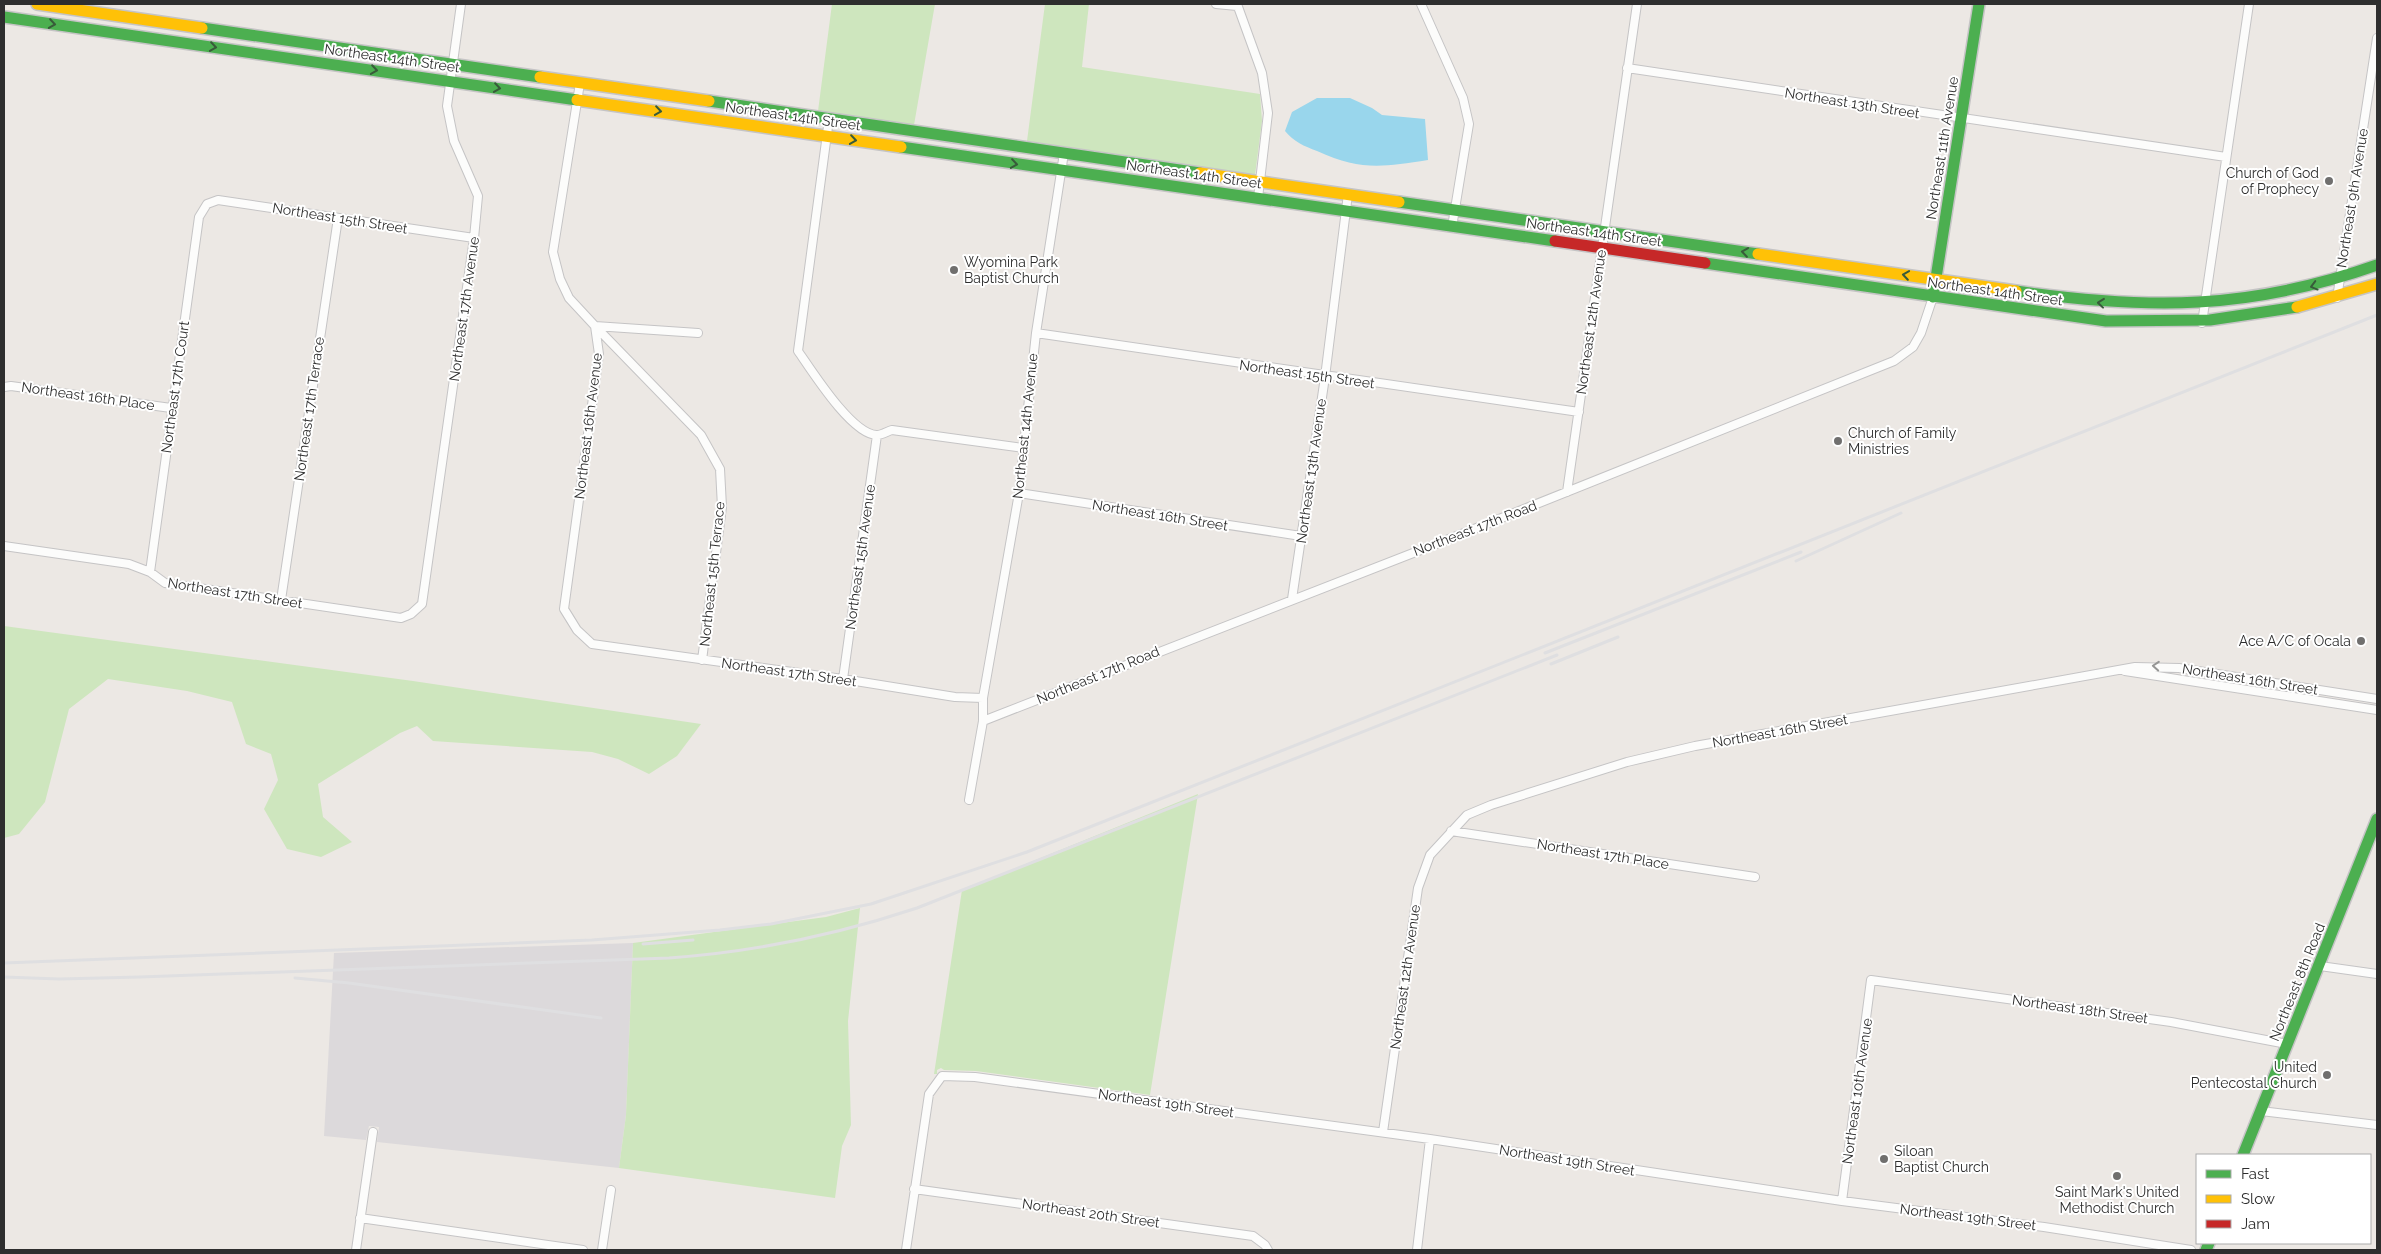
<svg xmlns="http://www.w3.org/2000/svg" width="2381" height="1254" viewBox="0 0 2381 1254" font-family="Raleway,sans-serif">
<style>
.industrial{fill:#dcd9db}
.green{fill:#cee6be}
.water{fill:#99d6ec}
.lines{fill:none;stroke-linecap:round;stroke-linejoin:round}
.street-casing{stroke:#c5c4c5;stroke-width:10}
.fast-casing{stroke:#c5c4c5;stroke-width:14}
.slow-casing{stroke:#c5c4c5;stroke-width:14}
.jam-casing{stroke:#c5c4c5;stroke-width:14}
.street{stroke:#fcfcfb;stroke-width:8}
.fast{stroke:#4caf50;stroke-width:11}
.slow{stroke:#ffc107;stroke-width:11}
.jam{stroke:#c62828;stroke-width:11}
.rail{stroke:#dfdfe1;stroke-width:3}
.oneway{stroke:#385b3a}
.oneway2{stroke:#959594}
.poi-dot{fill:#706f6e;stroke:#fff;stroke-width:2}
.labels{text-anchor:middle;stroke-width:4;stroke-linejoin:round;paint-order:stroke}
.street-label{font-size:14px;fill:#2e2e2e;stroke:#fff}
.poi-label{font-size:14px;fill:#2e2e2e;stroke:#fff;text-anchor:end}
</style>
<rect width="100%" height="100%" fill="#ece8e4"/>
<path class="industrial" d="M633,943L626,1115L619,1168L377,1142L379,1127L369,1126L366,1140L324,1136L334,953Z"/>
<path class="green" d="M832,4H935L914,125L818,111Z
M1045,4H1089L1082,67L1260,94L1262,121L1255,175L1027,141Z
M4,626L413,681L701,724L677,756L649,774L618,759L592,752L433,741L417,726L400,733L318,784L323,817L352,842L321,857L287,849L264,809L278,780L271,754L246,744L232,702L187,691L108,679L69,709L45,802L19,834L4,838Z
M1198,794L1150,1095L976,1071L944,1070L941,1068L937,1070V1074H934L962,890Z
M860,908L848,1021L851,1125L842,1146L835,1198L619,1168L626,1115L633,943L826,917Z"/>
<path class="water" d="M1317,98H1350L1372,108L1382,115L1425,119L1428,160C1382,167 1361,171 1317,151C1304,146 1294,142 1285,131L1292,112Z"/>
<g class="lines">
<defs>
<path id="street" d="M1216,4L1237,6
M1237,4L1262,73L1268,113L1258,198
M1421,4L1463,98L1469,124L1452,227
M1627,68L2226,157
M580,83L553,252L560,279L569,298L595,326L599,354L564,609L577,630L592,644L843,679L955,697L983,698V721L969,800
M829,119L798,351C812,371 852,435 877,435C882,435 888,431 892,430L1023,448
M2337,298L2377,38
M2202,323L2249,4
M595,326L701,435L720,469L722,507L702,660
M595,326L698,333
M1036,333L1579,412
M4,387L11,386L171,408
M1567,492L1637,4
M1019,493L1301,536
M4,546L129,564L150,572L165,583L401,618L411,614L422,604L474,238L478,196L454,141L447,106L461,4
M150,572L199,217L207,204L218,200L474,238
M1292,599L1325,377L1348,194
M281,600L338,218
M2125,671L2377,710
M843,679L877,435
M983,698L1019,493L1036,333L1064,153
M983,721L1449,539L1894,361L1913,347L1921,333L1933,297
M1451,831L1755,877
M2320,966L2377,974
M2261,1111L2377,1125
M1383,1132L1418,888L1430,855L1467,815L1491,805L1627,762L1695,746L2135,667L2179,668L2377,699
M914,1189L1253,1236L1265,1245L1268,1250
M1842,1201L1871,980L2171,1022L2287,1044
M360,1218L583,1250
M356,1250L373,1132
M602,1250L611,1190
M906,1250L929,1094L942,1076L975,1077L1430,1139L1842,1201L2044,1227L2191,1250
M1417,1250L1430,1139"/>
<path id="fast" d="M4,17L577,100
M202,28L540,77
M709,101L1200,173
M901,147L1555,241
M1399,202L1758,254
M1705,263L2106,321L2210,320L2297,307
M2016,291C2149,310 2249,310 2377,265
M1933,297L1979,4
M2243,1155L2377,819
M2206,1250L2209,1243"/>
<path id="slow" d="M37,4L202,28
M540,77L709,101
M577,100L901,147
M1200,173L1399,202
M1758,254L2016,291
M2297,307L2377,284"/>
<path id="jam" d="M1555,241L1705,263"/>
</defs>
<use href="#street" class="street-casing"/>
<use href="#fast" class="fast-casing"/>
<use href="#slow" class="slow-casing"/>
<use href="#jam" class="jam-casing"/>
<use href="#street" class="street"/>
<use href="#fast" class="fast"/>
<use href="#slow" class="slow"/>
<use href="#jam" class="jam"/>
<path class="rail" d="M1796,561L1901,513
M1545,653L1801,552
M1551,664L1618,637
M643,944L693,940
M4,963L592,940L720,930L771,924L871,904L1027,852L2377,315
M4,977L59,979L140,977L669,958C754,952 836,935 917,908L1557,655
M295,978L349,983L601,1018"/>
</g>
<defs><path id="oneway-chevron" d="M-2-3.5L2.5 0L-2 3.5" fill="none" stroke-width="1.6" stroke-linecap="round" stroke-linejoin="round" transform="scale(1.25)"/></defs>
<g class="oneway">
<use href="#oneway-chevron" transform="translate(52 24) rotate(8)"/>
<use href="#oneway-chevron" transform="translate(213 47) rotate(8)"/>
<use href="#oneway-chevron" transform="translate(374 70) rotate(8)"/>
<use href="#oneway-chevron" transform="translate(497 88) rotate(8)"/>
<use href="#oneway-chevron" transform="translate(658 111) rotate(8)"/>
<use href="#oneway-chevron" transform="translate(853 140) rotate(8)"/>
<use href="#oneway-chevron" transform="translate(1014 164) rotate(8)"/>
<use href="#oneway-chevron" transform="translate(1745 252) rotate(-172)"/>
<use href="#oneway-chevron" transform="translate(1906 275) rotate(-172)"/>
<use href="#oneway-chevron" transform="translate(2314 286) rotate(165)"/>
<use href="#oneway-chevron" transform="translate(2101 303) rotate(-174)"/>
</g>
<use class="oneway2" href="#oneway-chevron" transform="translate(2156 666) rotate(-176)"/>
<g class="poi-dot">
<circle cx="2329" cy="181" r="5"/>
<circle cx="954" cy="270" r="5"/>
<circle cx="1838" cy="441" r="5"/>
<circle cx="2361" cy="641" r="5"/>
<circle cx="2327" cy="1075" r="5"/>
<circle cx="1884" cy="1159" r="5"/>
<circle cx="2117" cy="1176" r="5"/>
</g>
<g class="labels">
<g class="street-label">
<text transform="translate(392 58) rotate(8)" y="5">Northeast 14th Street</text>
<text transform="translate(1852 103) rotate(9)" y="5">Northeast 13th Street</text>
<text transform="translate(793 116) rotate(8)" y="5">Northeast 14th Street</text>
<text transform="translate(1942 148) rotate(-81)" y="5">Northeast 11th Avenue</text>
<text transform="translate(1194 174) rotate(8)" y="5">Northeast 14th Street</text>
<text transform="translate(2352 198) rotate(-81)" y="5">Northeast 9th Avenue</text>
<text transform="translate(340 218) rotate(9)" y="5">Northeast 15th Street</text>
<text transform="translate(1594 232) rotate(8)" y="5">Northeast 14th Street</text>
<text transform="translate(1995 291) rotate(8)" y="5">Northeast 14th Street</text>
<text transform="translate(464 309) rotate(-82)" y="5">Northeast 17th Avenue</text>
<text transform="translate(1591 322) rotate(-82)" y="5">Northeast 12th Avenue</text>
<text transform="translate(1307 374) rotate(8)" y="5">Northeast 15th Street</text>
<text transform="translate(175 387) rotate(-82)" y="5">Northeast 17th Court</text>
<text transform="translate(88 396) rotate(8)" y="5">Northeast 16th Place</text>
<text transform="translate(309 409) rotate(-82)" y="5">Northeast 17th Terrace</text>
<text transform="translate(588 426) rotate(-83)" y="5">Northeast 16th Avenue</text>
<text transform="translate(1025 426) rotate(-84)" y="5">Northeast 14th Avenue</text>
<text transform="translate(1311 471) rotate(-82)" y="5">Northeast 13th Avenue</text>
<text transform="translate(1160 515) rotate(9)" y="5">Northeast 16th Street</text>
<text transform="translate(1475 528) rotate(-21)" y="5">Northeast 17th Road</text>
<text transform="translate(860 557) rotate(-82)" y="5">Northeast 15th Avenue</text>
<text transform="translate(712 574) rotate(-84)" y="5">Northeast 15th Terrace</text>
<text transform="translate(235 593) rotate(9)" y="5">Northeast 17th Street</text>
<text transform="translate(789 672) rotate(8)" y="5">Northeast 17th Street</text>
<text transform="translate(1098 675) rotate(-22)" y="5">Northeast 17th Road</text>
<text transform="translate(2250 679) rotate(9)" y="5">Northeast 16th Street</text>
<text transform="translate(1780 731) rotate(-10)" y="5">Northeast 16th Street</text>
<text transform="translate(1603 854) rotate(9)" y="5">Northeast 17th Place</text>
<text transform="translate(1405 977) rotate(-82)" y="5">Northeast 12th Avenue</text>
<text transform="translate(2297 982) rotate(-68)" y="5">Northeast 8th Road</text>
<text transform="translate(2080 1009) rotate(8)" y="5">Northeast 18th Street</text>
<text transform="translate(1857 1091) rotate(-82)" y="5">Northeast 10th Avenue</text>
<text transform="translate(1166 1103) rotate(8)" y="5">Northeast 19th Street</text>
<text transform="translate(1567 1160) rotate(9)" y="5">Northeast 19th Street</text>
<text transform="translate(1091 1213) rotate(8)" y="5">Northeast 20th Street</text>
<text transform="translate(1968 1217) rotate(7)" y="5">Northeast 19th Street</text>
</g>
<g class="poi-label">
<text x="2319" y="178">Church of God<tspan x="2319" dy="16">of Prophecy</tspan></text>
<text x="964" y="267" text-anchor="start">Wyomina Park<tspan x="964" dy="16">Baptist Church</tspan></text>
<text x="1848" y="438" text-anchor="start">Church of Family<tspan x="1848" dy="16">Ministries</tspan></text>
<text x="2351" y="646">Ace A/C of Ocala</text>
<text x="2317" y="1072">United<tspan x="2317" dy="16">Pentecostal Church</tspan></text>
<text x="1894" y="1156" text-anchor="start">Siloan<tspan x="1894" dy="16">Baptist Church</tspan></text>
<text x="2117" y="1197" text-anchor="middle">Saint Mark's United<tspan x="2117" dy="16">Methodist Church</tspan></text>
</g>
</g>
<rect width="2381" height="1254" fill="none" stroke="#2e2e2e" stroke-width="10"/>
<rect x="2196" y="1154" width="175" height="90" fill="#ffffff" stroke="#ababab"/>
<rect x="2206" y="1170" width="25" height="8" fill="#4caf50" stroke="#ababab"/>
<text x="2241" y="1179" font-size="15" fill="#2e2e2e">Fast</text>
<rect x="2206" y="1195" width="25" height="8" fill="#ffc107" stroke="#ababab"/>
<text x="2241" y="1204" font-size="15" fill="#2e2e2e">Slow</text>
<rect x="2206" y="1220" width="25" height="8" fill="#c62828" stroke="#ababab"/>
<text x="2241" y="1229" font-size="15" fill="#2e2e2e">Jam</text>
</svg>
